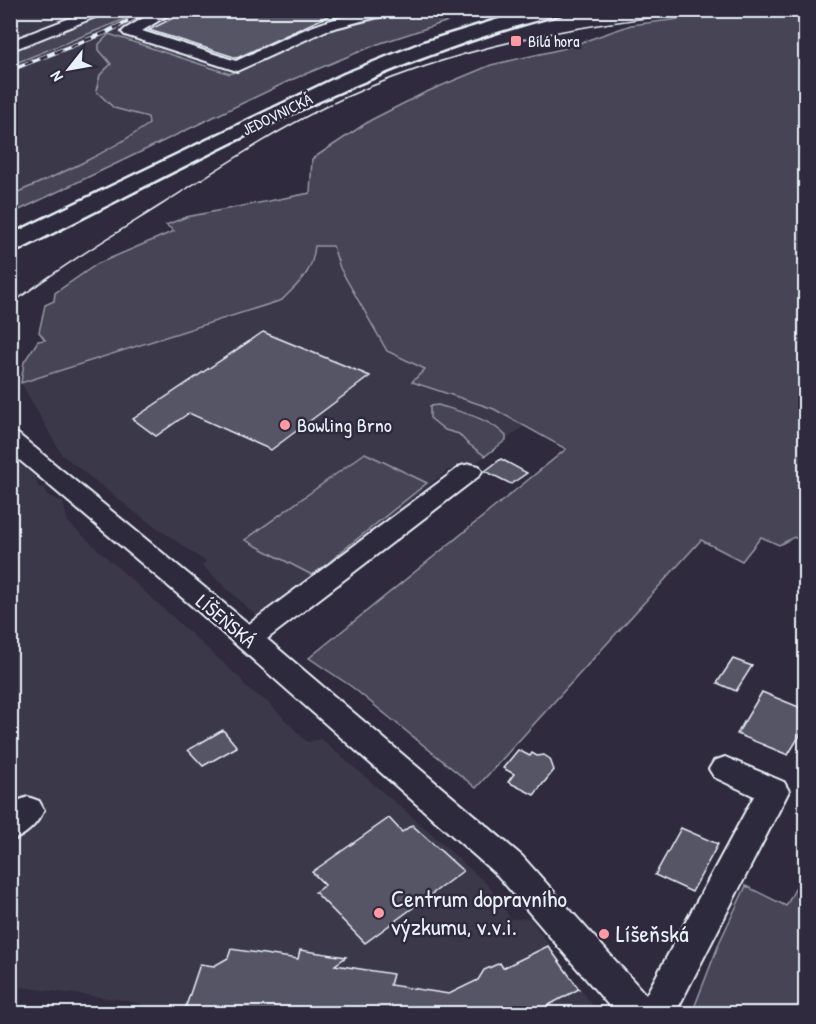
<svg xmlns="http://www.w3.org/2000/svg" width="816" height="1024" viewBox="0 0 816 1024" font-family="'Patrick Hand',sans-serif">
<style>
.built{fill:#3b3749}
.green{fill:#464455;stroke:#979aa6;stroke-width:1.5}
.building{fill:#575565;stroke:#e8f1f8;stroke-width:1.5}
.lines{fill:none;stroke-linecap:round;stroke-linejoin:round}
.minor-casing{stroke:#e8f1f8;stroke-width:4}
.major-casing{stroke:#e8f1f8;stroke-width:5}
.minor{fill:#2f2a3d;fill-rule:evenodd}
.major{fill:#2f2a3d;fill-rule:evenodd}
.tram{stroke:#e8f1f8;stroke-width:1.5}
.rail-casing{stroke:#e8f1f8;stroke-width:4.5}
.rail{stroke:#2f2a3d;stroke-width:3;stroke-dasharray:8;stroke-linecap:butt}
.poi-dot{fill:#ff9aa2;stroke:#2f2a3d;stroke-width:2}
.labels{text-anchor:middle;stroke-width:5;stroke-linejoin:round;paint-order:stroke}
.far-poi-label{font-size:16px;fill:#e8f1f8;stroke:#2f2a3d;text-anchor:start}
.far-street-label{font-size:16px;fill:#e8f1f8;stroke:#2f2a3d}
.poi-label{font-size:20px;fill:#e8f1f8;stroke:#2f2a3d;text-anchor:start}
.street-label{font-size:20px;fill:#e8f1f8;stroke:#2f2a3d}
.near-poi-label{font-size:24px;fill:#e8f1f8;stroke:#2f2a3d;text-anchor:start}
</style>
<rect width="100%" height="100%" fill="#2f2a3d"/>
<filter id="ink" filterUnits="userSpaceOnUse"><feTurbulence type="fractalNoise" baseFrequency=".0167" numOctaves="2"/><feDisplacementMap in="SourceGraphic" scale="12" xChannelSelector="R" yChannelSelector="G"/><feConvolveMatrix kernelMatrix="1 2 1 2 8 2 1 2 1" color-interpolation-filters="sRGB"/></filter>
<g filter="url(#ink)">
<path class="built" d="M11,11H475L423,26L339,57L11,212Z
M315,246H333L340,268L425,369L413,382L494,409L524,426L472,466L448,470L260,619L202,566L206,562L136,513L62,455L21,383L282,300L308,275L314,259Z
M10,456L35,477L39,488L45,487L47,495L63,502L68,522L241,679L246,687L270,704L307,742L321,739L417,821L489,886L511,919L530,918L598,1013H176L123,1000L11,986Z"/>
<path class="green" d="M109,11H145L11,65L10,49Z
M412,11H479L378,44L291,80L11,214V195C58,175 106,154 149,124L148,117L114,108L96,91L100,75L111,64L99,50V44L109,34L230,74L322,32Z
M806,11L805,544L794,537L779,545L761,537L742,561L701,540L476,788L352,687L309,658L566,449L494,409L412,382L425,369L387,351L340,268L333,246H315C312,275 300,281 282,300L21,383L24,362L38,341L45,340L39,332L45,305L54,301L55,293L97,264L174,231L166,225L186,217L310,193L312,159L371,120L424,93L491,65L562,49L631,25L727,13Z
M438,405C461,412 489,418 506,436V440L485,456L466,442L459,434L445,430L430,418V406Z
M365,453L427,483L342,551L314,576L245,540Z
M805,870V1013H692L720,941L746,886L786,906Z"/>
<path class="building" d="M204,10H341L237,58L149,30L187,11L196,14Z
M263,332L370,376L271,450L189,413L156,436L133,419Z
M501,459L527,473L511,484L485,471Z
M733,659L752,666L736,691L717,683Z
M762,692L806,710V725L788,755L737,734Z
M223,730L237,747L203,766L188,750Z
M518,750L530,756L532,753L537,756L544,755L550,759L554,770L534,795L508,782L514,774L503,768Z
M389,818L402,832L412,825L463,871L365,943L315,892L325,885L312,872Z
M681,828L718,844L692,892L655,875Z
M548,946L579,989L532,1014L184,1012L200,964L214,966L228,958L231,949L298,959L300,950L346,957L335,965L393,974L390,985L449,994L478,980L484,970L500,963L503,968Z"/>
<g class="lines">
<defs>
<path id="minor" d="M91,10H113L10,51V41Z
M157,10H176L142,31L236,61C287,37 337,10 394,10L392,13L327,30L237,71L125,35L122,32L125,29Z
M10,432L18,434L249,624L461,466L470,464L479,466L482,471L479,476L267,639L522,856L646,995L754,796L714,777L709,769L714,761L725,757L784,782L789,791L675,1014H616L498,876L199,612L10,452Z
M28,797L39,801L44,810C37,824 26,836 10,841V807L17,801Z"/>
<path id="major" d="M528,10H563L561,14C369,62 195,163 19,250L10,253V235L344,74L424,42Z"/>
</defs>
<use href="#minor" class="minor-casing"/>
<use href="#major" class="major-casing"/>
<use href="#minor" class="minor"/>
<use href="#major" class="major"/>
<path class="tram" d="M10,305C58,268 110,237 161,205C215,171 268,135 325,107C450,46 585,22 723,10"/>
<defs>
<path id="rail" d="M10,70L105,33L150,10"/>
</defs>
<use href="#rail" class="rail-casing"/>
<use href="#rail" class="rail"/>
</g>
</g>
<g class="poi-dot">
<rect x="510" y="35" width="12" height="12" rx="3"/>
<circle cx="285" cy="425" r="6"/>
<circle cx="379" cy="913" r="6"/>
<circle cx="604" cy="934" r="6"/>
</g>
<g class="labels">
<g class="far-poi-label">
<text x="528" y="47">Bílá hora</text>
</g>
<g class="far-street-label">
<text transform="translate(277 114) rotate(-26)" y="6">JEDOVNICKÁ</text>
</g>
<g class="poi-label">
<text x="297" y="432">Bowling Brno</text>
</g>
<g class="street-label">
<text transform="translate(226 621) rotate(40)" y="7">LÍŠEŇSKÁ</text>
</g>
<g class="near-poi-label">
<text x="391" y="907">Centrum dopravního<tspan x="391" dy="28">výzkumu, v.v.i.</tspan></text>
<text x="616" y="942">Líšeňská</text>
</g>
</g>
<rect width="816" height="1024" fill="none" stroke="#2f2a3d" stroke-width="36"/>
<rect x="18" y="18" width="780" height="988" fill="none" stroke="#e8f1f8" stroke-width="2" filter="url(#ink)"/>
<g transform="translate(69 69) rotate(239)" stroke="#2f2a3d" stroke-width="4.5" paint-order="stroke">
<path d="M0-4.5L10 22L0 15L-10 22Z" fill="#e8f1f8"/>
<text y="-9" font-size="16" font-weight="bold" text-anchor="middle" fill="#e8f1f8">N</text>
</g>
</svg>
